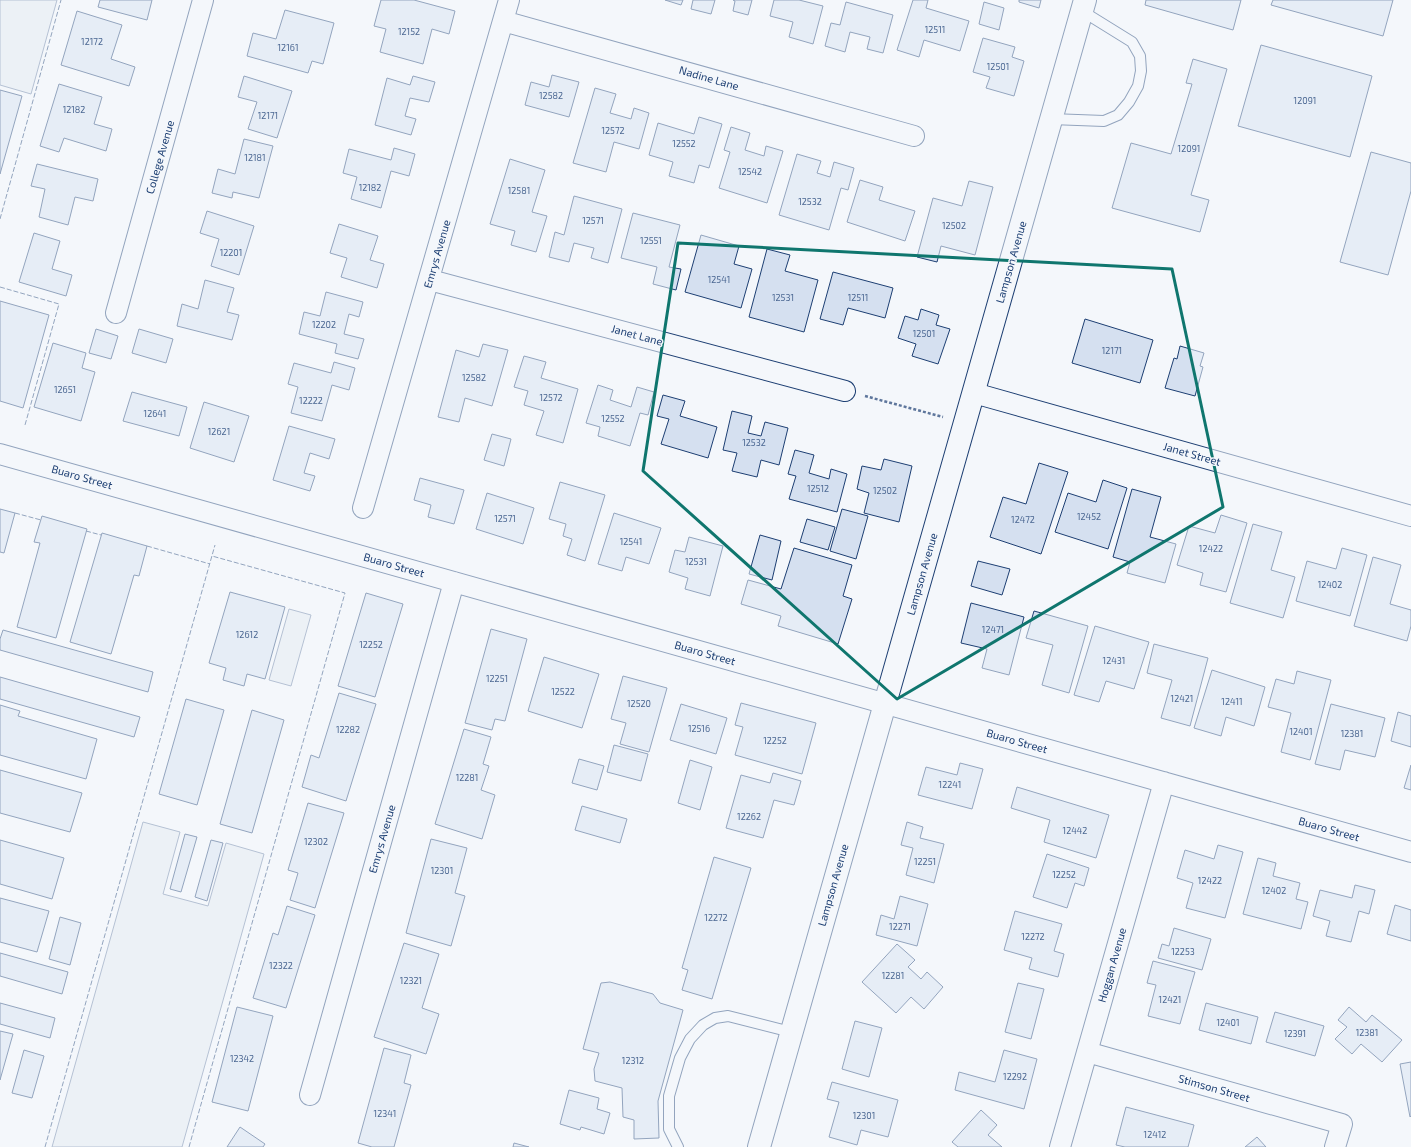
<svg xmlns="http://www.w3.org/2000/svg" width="1411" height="1147" viewBox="0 0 1411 1147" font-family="'Exo 2',sans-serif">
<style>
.parking{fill:#e3e8f0;stroke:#687fa3}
.building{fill:#d5e0f0;stroke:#1d3f73}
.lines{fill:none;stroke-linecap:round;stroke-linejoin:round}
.service-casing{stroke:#1d3f73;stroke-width:12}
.minor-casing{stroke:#1d3f73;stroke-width:22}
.tertiary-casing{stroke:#1d3f73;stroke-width:24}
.path{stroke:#5e769c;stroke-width:2.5;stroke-dasharray:3 2;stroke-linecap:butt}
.service{stroke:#f4f7fb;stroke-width:10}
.minor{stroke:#f4f7fb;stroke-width:20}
.tertiary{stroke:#f4f7fb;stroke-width:22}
.fence{stroke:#1d3f73;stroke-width:1;stroke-dasharray:5 2;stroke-linecap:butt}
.marked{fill:none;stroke:#0f766e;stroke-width:3;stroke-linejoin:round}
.labels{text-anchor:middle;stroke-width:3;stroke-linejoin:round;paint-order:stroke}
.number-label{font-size:9px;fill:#4b6792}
.street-label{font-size:11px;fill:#1d3f73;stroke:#f4f7fb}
</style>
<rect width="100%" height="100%" fill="#f4f7fb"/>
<path class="parking" d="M0,0H57L31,94L0,85Z
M289,609L311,615L291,686L269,680Z
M143,822L180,832L163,894L208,906L226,843L264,854L182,1147H52Z"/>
<path class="building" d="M100,0H152L147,20L98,7Z
M381,0H414L455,11L449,34L432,29L423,64L380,52L386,29L374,26Z
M665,0H683L681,5Z
M693,0H715L711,14L691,9Z
M733,0H752L748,15L733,11L735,1Z
M774,0H799L823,6L813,44L789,37L793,22L770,16Z
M913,0H928L926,8L969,21L960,51L924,40L919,57L897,50Z
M1019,0H1041L1039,8L1019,2Z
M1146,0H1241L1233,30L1145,5Z
M1273,0H1393L1383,36L1271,5Z
M846,2L893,15L883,53L867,49L870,37L850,32L845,52L825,46L831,23L840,25Z
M984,2L1004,8L999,30L979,24Z
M285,10L334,23L323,64L312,61L308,73L247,56L253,33L276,39Z
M77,11L122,25L111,59L135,67L129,86L61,65Z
M983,38L1015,47L1012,57L1024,61L1014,96L986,88L990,77L973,72Z
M1261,45L1372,76L1350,157L1238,126Z
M1193,59L1227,69L1191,195L1209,200L1200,232L1112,208L1131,143L1171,154L1192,84L1186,83Z
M552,75L579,82L569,117L525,105L531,82L549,87Z
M244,76L292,91L277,138L248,129L257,102L238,97Z
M413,76L435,82L429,102L410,98L405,116L416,119L411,135L375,125L387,78L410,85Z
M59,84L102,97L94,124L112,129L106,151L64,138L59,152L40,146Z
M595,88L616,94L610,113L631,119L634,108L649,113L639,149L614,142L606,172L573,163Z
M0,90L22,96L0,174Z
M699,117L722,124L709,168L699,165L694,183L669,176L673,162L649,155L658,123L694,134Z
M731,127L750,133L745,150L764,156L766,146L783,151L767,203L719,188L730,152L724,150Z
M244,139L273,146L259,198L233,192L232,198L212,193L218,169L235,174Z
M394,148L415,154L409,176L391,171L381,208L351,199L357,177L343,173L349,149L391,160Z
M1371,152L1411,163V191L1388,275L1340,262Z
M797,154L821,161L817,173L830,177L834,162L854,168L848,190L841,188L829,230L779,215Z
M510,159L545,170L532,212L547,216L536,252L511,245L515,231L490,224Z
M37,164L98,179L93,201L75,197L68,225L39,217L45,189L31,186Z
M860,180L883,187L879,200L915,211L905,241L847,222Z
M969,181L993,187L975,255L941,246L937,262L917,257L933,198L962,206Z
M574,196L622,209L608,263L591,258L594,248L574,243L569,262L549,257L555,232L564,235Z
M207,211L254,226L239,275L211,266L219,239L200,233Z
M633,213L680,225L669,267L681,269L676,290L653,284L657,267L621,258Z
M339,224L378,236L370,260L384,264L377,288L341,277L347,258L330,253Z
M34,233L60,241L52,269L72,275L66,296L19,282Z
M701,235L739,246L734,264L752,269L741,308L685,292Z
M767,249L790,255L785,271L818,280L804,332L749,317Z
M833,272L893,288L885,318L848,308L843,325L820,319Z
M205,280L234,288L227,312L239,315L232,340L177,326L182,304L198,309Z
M326,292L363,302L359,317L349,314L344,334L364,339L358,359L335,353L337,344L299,334L304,312L320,316Z
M0,301L49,315L23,408L0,401Z
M921,309L939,315L936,325L950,329L938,364L912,356L916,344L898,338L905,316L918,320Z
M1085,319L1153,340L1140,383L1072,363Z
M96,329L118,336L111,359L89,353Z
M139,329L173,339L166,363L132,353Z
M53,343L86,353L82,368L95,372L81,421L34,407Z
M483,344L508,350L492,406L465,398L459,422L438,417L456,350L479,357Z
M1180,346L1204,353L1200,366L1203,367L1195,396L1165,388L1174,358L1177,359Z
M524,356L546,362L541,378L578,389L563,443L536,435L544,411L524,405L528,391L514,387Z
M334,362L355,368L349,390L332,385L322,421L291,413L298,387L288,384L294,363L331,373Z
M598,385L613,390L610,400L631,407L637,387L654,392L648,415L640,413L630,446L598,436L600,427L586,423Z
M132,392L187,407L179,436L123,421Z
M663,395L685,401L680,416L717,427L708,458L661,444L669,419L657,416Z
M204,402L249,416L234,462L190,448Z
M732,411L752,416L748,433L761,436L765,422L788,428L779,465L761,460L757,477L732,471L737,453L723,450Z
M289,426L335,439L329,459L310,453L304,473L315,476L310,491L273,480Z
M492,434L511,439L504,466L484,460Z
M795,450L814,455L809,473L829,479L831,469L847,474L837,512L789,499L796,476L788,474Z
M884,459L912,466L899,522L864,513L869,493L857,489L862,466L881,470Z
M1039,463L1068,472L1041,554L990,537L1003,497L1026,504Z
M420,478L464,490L454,524L428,517L431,505L414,500Z
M1103,480L1127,488L1108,549L1055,532L1068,493L1096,502Z
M560,482L605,495L585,561L567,555L572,539L563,536L566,524L549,519Z
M1132,489L1161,497L1150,537L1176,544L1165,583L1127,573L1130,562L1113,557Z
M487,493L534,508L523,544L476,529Z
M0,509L15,513L4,553L0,552Z
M842,509L868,516L856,559L830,551Z
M614,513L661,528L649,564L626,557L622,571L598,564Z
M1221,515L1247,523L1226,592L1200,585L1203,573L1177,565L1189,526L1215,533Z
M42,516L87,529L56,638L17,627L40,543L34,542Z
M807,519L835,527L828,550L800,542Z
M1253,524L1282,532L1271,570L1295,577L1283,618L1230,603Z
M102,533L147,546L139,576L134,575L111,654L70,642Z
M760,535L781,541L772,580L749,574Z
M689,537L723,546L710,596L685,589L688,578L669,572L675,550L685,552Z
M794,548L852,565L843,596L852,599L838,644L778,626L781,616L741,604L748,580L781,589Z
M1342,548L1367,555L1350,616L1296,601L1307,561L1336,569Z
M1373,557L1401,565L1390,604L1411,610V626L1407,641L1354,626Z
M978,561L1010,569L1002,595L971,586Z
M230,592L285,607L265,679L247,674L244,686L223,680L226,668L209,663Z
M366,593L403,604L375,697L338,686Z
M971,603L1024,617L1009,675L982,668L987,649L961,643Z
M1034,611L1088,626L1069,693L1042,685L1053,645L1026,638Z
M1095,626L1149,642L1134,689L1106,681L1099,702L1074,695Z
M491,629L527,639L505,721L495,719L492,730L465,723Z
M3,630L153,672L148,692L0,650V639Z
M1154,644L1208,658L1190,726L1161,718L1172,680L1147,673Z
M544,657L599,674L582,728L528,711Z
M1212,670L1265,687L1254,726L1226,717L1221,736L1194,728Z
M1297,671L1331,680L1310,760L1281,752L1291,713L1268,707L1276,679L1294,684Z
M623,676L667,688L649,752L620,744L626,723L611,719Z
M0,677L140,717L134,737L0,699Z
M339,693L376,704L346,801L302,787L311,755L319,758Z
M186,699L224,710L197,805L159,794Z
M741,703L816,723L802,774L735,755L743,727L735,725Z
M681,704L727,718L716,754L670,740Z
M1331,704L1385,718L1375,757L1345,750L1340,770L1315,764Z
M0,705L20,711L18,716L97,739L86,779L0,755Z
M252,710L284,720L252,833L220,824Z
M1398,712L1411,716V747L1391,741Z
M464,729L491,737L483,764L489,766L481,790L495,795L482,839L435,824Z
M614,745L648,754L641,781L607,772Z
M579,759L604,766L597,790L572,783Z
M690,760L712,767L700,810L678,803Z
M960,763L983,769L972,809L918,795L926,767L957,775Z
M1411,765V790L1404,788Z
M0,770L82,793L70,832L0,813Z
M773,773L801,781L794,805L774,800L763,838L726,828L741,775L770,783Z
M1017,787L1109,815L1096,858L1044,842L1050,820L1011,808Z
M308,803L344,813L315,908L290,900L298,873L288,870Z
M582,806L627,819L620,843L575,830Z
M907,822L923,827L920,838L944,844L934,883L906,875L913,848L901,845Z
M185,834L197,837L181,892L170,889Z
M431,839L467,848L455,893L465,896L451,946L406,933Z
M0,840L64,858L52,899L0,884Z
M211,840L223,843L207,901L195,897Z
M1218,845L1243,852L1225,918L1186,908L1193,883L1177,878L1185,850L1214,859Z
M1047,854L1089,868L1084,886L1075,883L1067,908L1033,897Z
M714,857L751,868L712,999L682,990L688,970L682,968Z
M1258,858L1276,863L1273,876L1300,883L1296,899L1308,902L1301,929L1243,914Z
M1355,885L1375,890L1369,914L1359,911L1351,942L1326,936L1330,921L1313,916L1320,890L1352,898Z
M900,896L928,904L917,946L876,935L881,915L894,919Z
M0,898L49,911L37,952L0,942Z
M1395,905L1411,910V941L1387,934Z
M287,906L315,915L286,1008L253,998L273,933L278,935Z
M1015,911L1062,924L1054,951L1064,954L1058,977L1029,969L1032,958L1004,950Z
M60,917L81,923L70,965L49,959Z
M1174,928L1211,939L1202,970L1158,958L1162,944L1169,946Z
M404,943L439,954L422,1008L439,1014L426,1054L374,1037Z
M897,944L915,960L908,967L921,979L927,972L943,987L924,1009L911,997L896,1013L862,982Z
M0,953L68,972L62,994L0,976Z
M1153,961L1195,972L1180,1024L1148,1016L1156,985L1147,983Z
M610,982L653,994L660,1003L683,1010L658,1101L659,1138L634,1139V1120L623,1117L622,1088L595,1081L594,1069L599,1053L583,1049L601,983Z
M1018,983L1044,989L1031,1039L1005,1032Z
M0,1003L55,1018L50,1038L0,1024Z
M1206,1003L1258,1017L1251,1044L1199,1030Z
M237,1007L273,1016L248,1111L212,1102Z
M1349,1007L1366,1022L1372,1015L1402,1040L1382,1062L1361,1044L1352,1054L1335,1039L1347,1027L1338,1020Z
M1275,1012L1324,1026L1315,1056L1266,1042Z
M855,1021L882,1028L869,1077L842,1069Z
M0,1031L13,1034L0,1080Z
M384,1048L411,1055L404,1083L411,1085L394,1147H372L358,1143Z
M24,1050L44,1056L32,1098L12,1093Z
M1004,1050L1037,1059L1024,1109L955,1090L959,1072L995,1082Z
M1411,1062V1116L1410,1117L1400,1064Z
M832,1082L898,1100L888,1137L861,1130L857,1145L829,1137L839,1102L827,1099Z
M569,1090L599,1098L597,1109L610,1113L604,1134L581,1127L580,1130L560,1124Z
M1126,1107L1194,1125L1188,1147H1125L1116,1145Z
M981,1110L997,1125L988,1135L1002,1147H958L952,1142Z
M240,1127L265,1144L263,1147H227Z
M1257,1137L1266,1147H1245Z
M514,1143L529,1147H513Z"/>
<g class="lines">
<defs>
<path id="service" d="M1051,119L1104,121L1118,115L1129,102L1138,86L1141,71L1140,56L1132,42L1082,11
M678,1147L669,1129V1096L680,1058L690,1039L703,1025L715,1018L728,1016L791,1032"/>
<path id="minor" d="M503,21L914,136
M430,280L845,391
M116,313L203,0
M974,393L1411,516
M0,454L1411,852
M363,508L509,0
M1087,1052L1342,1124L1335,1147
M310,1095L454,582
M1060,1147L1164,782"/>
<path id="tertiary" d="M759,1147L1085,0"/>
</defs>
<use href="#service" class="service-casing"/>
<use href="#minor" class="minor-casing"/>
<use href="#tertiary" class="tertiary-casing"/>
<path class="path" d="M865,396L943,417"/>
<use href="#service" class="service"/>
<use href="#minor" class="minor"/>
<use href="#tertiary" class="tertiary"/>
<path class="fence" d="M0,219L61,0
M0,287L59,304L25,425
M15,513L41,520
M86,531L101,535
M147,546L210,564
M45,1147L215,545
M189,1147L345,593L212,556"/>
</g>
<path d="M0 0H1411V1147H0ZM678,243L1172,269L1223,507L897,699L643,471Z" fill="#f4f7fb" fill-opacity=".55" fill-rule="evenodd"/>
<path class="marked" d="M678,243L1172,269L1223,507L897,699L643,471Z"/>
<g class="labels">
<g class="number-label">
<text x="935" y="33">12511</text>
<text x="409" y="35">12152</text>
<text x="92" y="45">12172</text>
<text x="288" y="51">12161</text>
<text x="998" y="70">12501</text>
<text x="551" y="99">12582</text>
<text x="1305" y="104">12091</text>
<text x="74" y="113">12182</text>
<text x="268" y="119">12171</text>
<text x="613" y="134">12572</text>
<text x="684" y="147">12552</text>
<text x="1189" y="152">12091</text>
<text x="255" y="161">12181</text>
<text x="750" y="175">12542</text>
<text x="370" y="191">12182</text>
<text x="519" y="194">12581</text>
<text x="810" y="205">12532</text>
<text x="593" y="224">12571</text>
<text x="954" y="229">12502</text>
<text x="651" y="244">12551</text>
<text x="231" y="256">12201</text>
<text x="719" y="283">12541</text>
<text x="783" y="301">12531</text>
<text x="858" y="301">12511</text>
<text x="324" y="328">12202</text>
<text x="924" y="337">12501</text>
<text x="1112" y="354">12171</text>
<text x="474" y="381">12582</text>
<text x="65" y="393">12651</text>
<text x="551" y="401">12572</text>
<text x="311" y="404">12222</text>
<text x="155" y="417">12641</text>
<text x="613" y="422">12552</text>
<text x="219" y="435">12621</text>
<text x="754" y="446">12532</text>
<text x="818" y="492">12512</text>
<text x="885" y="494">12502</text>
<text x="1089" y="520">12452</text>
<text x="505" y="522">12571</text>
<text x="1023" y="523">12472</text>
<text x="631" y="545">12541</text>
<text x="1211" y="552">12422</text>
<text x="696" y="565">12531</text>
<text x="1330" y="588">12402</text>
<text x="993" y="633">12471</text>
<text x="247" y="638">12612</text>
<text x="371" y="648">12252</text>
<text x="1114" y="664">12431</text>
<text x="497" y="682">12251</text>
<text x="563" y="695">12522</text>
<text x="1182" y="702">12421</text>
<text x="1232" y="705">12411</text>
<text x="639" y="707">12520</text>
<text x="699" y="732">12516</text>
<text x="348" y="733">12282</text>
<text x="1301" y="735">12401</text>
<text x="1352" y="737">12381</text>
<text x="775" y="744">12252</text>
<text x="467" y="781">12281</text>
<text x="950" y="788">12241</text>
<text x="749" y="820">12262</text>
<text x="1075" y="834">12442</text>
<text x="316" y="845">12302</text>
<text x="925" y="865">12251</text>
<text x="442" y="874">12301</text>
<text x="1064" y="878">12252</text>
<text x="1210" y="884">12422</text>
<text x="1274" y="894">12402</text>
<text x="716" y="921">12272</text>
<text x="900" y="930">12271</text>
<text x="1033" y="940">12272</text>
<text x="1183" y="955">12253</text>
<text x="281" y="969">12322</text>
<text x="893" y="979">12281</text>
<text x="411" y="984">12321</text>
<text x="1170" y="1003">12421</text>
<text x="1228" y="1026">12401</text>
<text x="1367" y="1036">12381</text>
<text x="1295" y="1037">12391</text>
<text x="242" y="1062">12342</text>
<text x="633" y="1064">12312</text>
<text x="1015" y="1080">12292</text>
<text x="385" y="1117">12341</text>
<text x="864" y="1119">12301</text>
<text x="1155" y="1138">12412</text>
</g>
<g class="street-label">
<text transform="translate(709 78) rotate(16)" y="4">Nadine Lane</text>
<text transform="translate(160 157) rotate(-74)" y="4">College Avenue</text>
<text transform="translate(437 254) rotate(-74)" y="4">Emrys Avenue</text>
<text transform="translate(1011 262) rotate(-74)" y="4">Lampson Avenue</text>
<text transform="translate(637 335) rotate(15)" y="4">Janet Lane</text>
<text transform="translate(1192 454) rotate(16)" y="4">Janet Street</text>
<text transform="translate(82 477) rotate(16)" y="4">Buaro Street</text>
<text transform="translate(394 565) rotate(16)" y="4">Buaro Street</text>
<text transform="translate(922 574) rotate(-74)" y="4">Lampson Avenue</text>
<text transform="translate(705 653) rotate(16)" y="4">Buaro Street</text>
<text transform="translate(1017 741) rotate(16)" y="4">Buaro Street</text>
<text transform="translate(1329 829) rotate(16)" y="4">Buaro Street</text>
<text transform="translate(382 839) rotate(-74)" y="4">Emrys Avenue</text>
<text transform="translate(833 885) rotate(-74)" y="4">Lampson Avenue</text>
<text transform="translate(1112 965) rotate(-74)" y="4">Hoggan Avenue</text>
<text transform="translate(1214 1088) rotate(16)" y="4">Stimson Street</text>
</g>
</g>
</svg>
